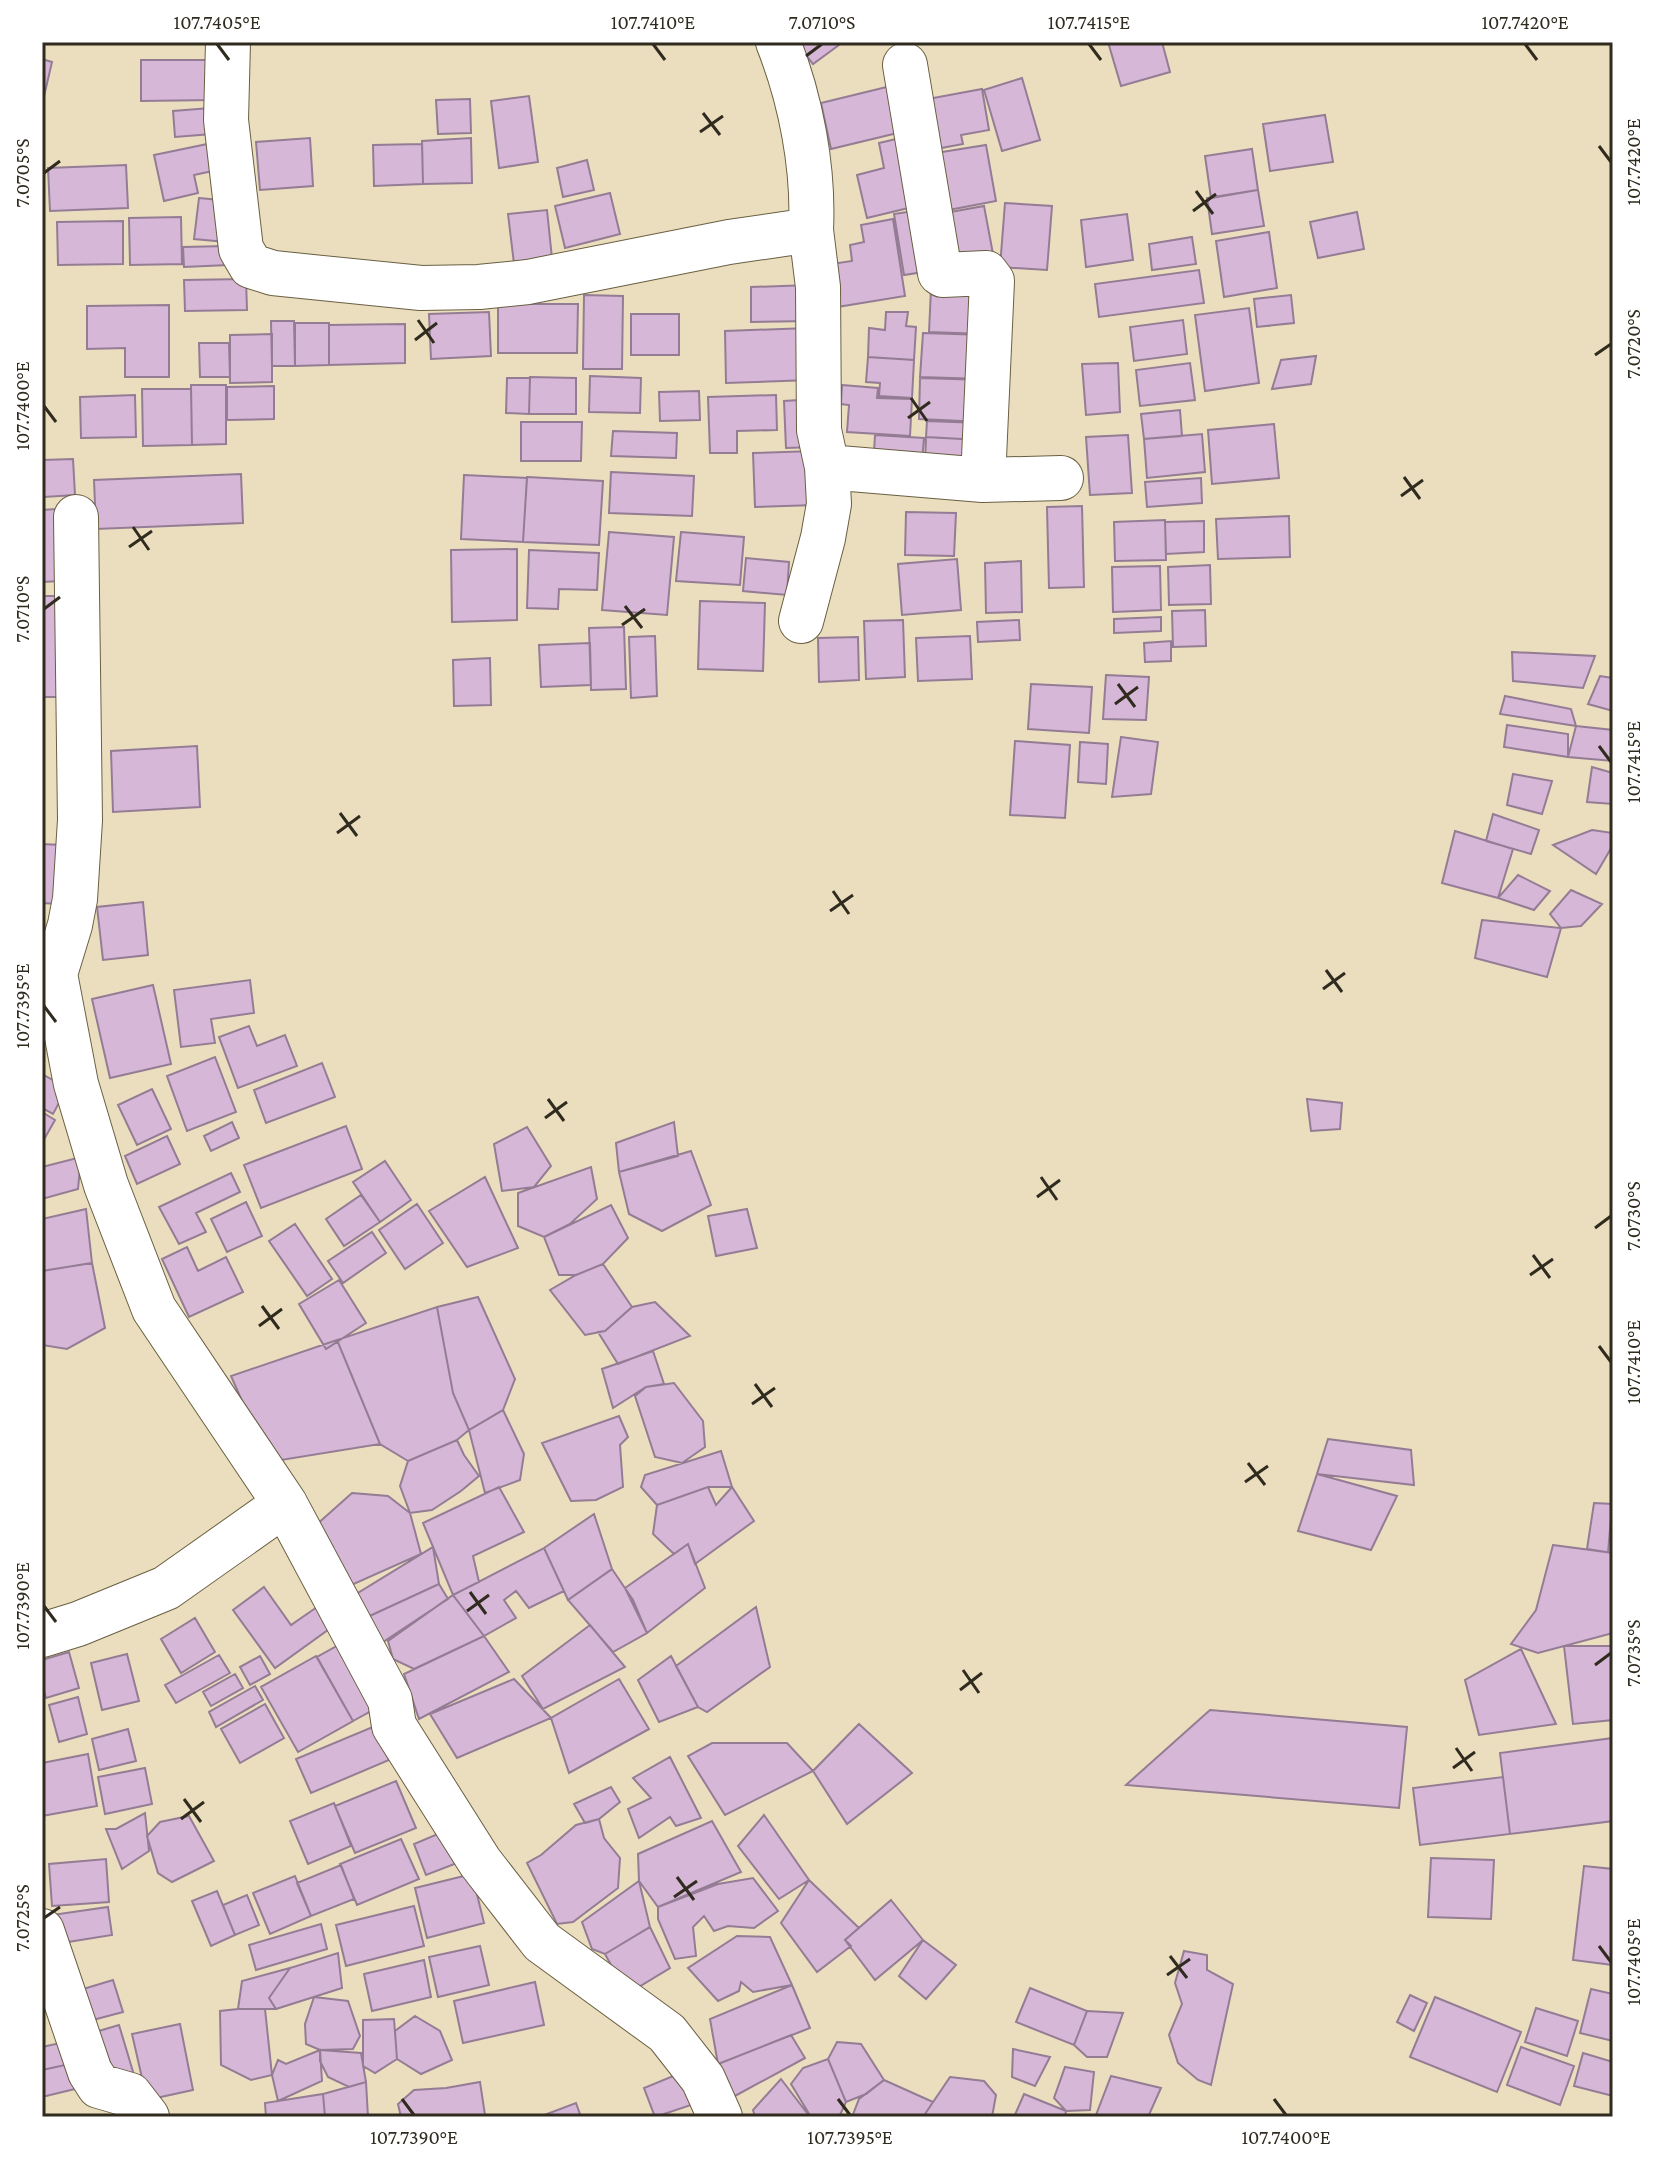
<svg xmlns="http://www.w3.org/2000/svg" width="1655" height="2159" viewBox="0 0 1655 2159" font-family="'Crimson Pro',serif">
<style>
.building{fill:#d7b7d7;stroke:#947c94;stroke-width:2}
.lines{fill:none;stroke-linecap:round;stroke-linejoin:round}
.minor-casing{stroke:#695f42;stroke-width:46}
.minor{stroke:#fff;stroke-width:44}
.ticks{fill:none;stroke:#302b1f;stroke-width:3}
.neatline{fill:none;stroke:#302b1f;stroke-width:3}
.ticks-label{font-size:20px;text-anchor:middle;fill:#302b1f}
</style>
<rect width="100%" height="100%" fill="#ebdebe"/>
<path class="building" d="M796,42H843L813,64Z
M1108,42H1162L1170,72L1121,86Z
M42,59L52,62L42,105Z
M141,60H215V100L141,101Z
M1022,78L1040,140L1002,151L984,90Z
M899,84L910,130L831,149L821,103Z
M982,89L989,130L961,135L963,144L925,151L917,101Z
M529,96L538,162L499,168L491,101Z
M470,99L471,133L438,134L436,100Z
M210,108L212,134L175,137L173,111Z
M1325,115L1333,162L1270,171L1263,124Z
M909,136L925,204L867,218L857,175L884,168L879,143Z
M310,138L313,186L260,190L256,142Z
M471,138L472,183L423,184L422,141Z
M217,142L222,169L194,175L198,193L164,201L154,155Z
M422,144L423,184L374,186L373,145Z
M986,145L996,201L933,213L923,155Z
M1252,149L1258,190L1211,198L1205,156Z
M587,160L594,190L563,197L557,168Z
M126,165L128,208L50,211L48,168Z
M1258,190L1264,226L1212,234L1207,198Z
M610,193L620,234L565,248L555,206Z
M199,198L230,201L226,242L194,239Z
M1005,203L1052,206L1047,270L1000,267Z
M984,206L993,254L942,263L934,215Z
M927,209L936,270L904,275L894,214Z
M547,210L553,268L515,272L508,214Z
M1357,212L1364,249L1318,258L1310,222Z
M1127,214L1133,260L1086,267L1081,220Z
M181,217L182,264L130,265L129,218Z
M893,219L905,296L831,308L825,265L852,261L850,245L864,242L861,225Z
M123,221V264L58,265L57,222Z
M1269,232L1277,288L1224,297L1216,241Z
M1192,237L1196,264L1152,270L1149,244Z
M227,246L228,265L184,267L183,247Z
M1199,270L1204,303L1099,317L1095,284Z
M246,279L247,310L185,311L184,280Z
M810,285L811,321L751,322V287Z
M931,289L986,292L984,334L929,332Z
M584,295L623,296L622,369H583Z
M1291,295L1294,323L1257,327L1254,299Z
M498,304H578L577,353H498Z
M169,305V377H125V348L87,349V306Z
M1249,308L1259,383L1205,391L1195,315Z
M489,312L491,356L431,359L429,314Z
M886,312H908L906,326L916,327L914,360L868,357L869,328L885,330Z
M631,314H679V355H631Z
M1183,320L1187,354L1134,361L1130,327Z
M271,321H294L295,366H272Z
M295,323H329V365L295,366Z
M405,324V363L329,365V325Z
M808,328L810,380L726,383L725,331Z
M923,333L985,335L983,379L920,377Z
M272,334V382L230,383V335Z
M199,343H229L230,377H200Z
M1316,356L1311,384L1272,389L1281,360Z
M868,357L914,360L912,398L879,396L880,383L866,382Z
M1118,363L1120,412L1086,415L1082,364Z
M1190,363L1195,400L1140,406L1136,370Z
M590,376L641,378L640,413L589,412Z
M530,377L576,378V414H529Z
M507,378H530L529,414L506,413Z
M920,378L986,380L984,422L919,419Z
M191,385H226V444L192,445Z
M842,385L878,388L877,398L912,399L910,436L847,432L849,405L841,404Z
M274,386V419L227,420V387Z
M142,389H191L192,445L143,446Z
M699,391L700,420L660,421L659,392Z
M135,395L136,437L81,438L80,397Z
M776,395L777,430L737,431V453H710L708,397Z
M815,399L816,447L786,448L784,401Z
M1180,410L1182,436L1144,439L1141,414Z
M927,421L980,423L979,440L926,437Z
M521,422H582L581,461H521Z
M1274,424L1279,478L1212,484L1208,430Z
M613,431L677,433L676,458L611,456Z
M1202,434L1205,472L1147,478L1144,439Z
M875,435L924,438L921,473L873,470Z
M1128,435L1132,493L1090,495L1086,437Z
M926,437L979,440L978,467L925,464Z
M814,451L815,505L755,507L753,453Z
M73,459L75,495L44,497L42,460Z
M611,472L694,476L692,516L609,513Z
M241,474L243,523L96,529L94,480Z
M464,475L527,478L523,542L461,539Z
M527,477L603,481L599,545L523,542Z
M1201,478L1202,503L1147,507L1145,482Z
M1082,506L1084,587L1049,588L1047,507Z
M56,509L61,581L42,582V510Z
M906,512L956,513L954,556L905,555Z
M1289,516L1290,557L1218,559L1216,519Z
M1165,520L1166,560L1115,561L1114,522Z
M1204,521V552L1166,554L1165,522Z
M609,532L674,537L667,615L602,610Z
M681,532L744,537L740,585L676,581Z
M517,549V620L452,622L451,550Z
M529,550L599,553L597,590L559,589L558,609L527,608Z
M746,558L789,562L787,595L743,591Z
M957,559L961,610L902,615L898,564Z
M1021,561L1022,612L986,613L985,563Z
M1210,565L1211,604L1169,605L1168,567Z
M1160,566L1161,610L1113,612L1112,567Z
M42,596H60L61,697H42Z
M700,601L765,603L763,671L698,669Z
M1205,610L1206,646L1173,647L1172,611Z
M1161,617V631L1114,633V619Z
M903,620L905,677L866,679L864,621Z
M1019,620L1020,640L978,642L977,622Z
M624,627L626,689L591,690L589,628Z
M655,636L657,696L631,698L629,637Z
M970,636L972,679L918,681L916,638Z
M858,637L859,680L819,682L818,638Z
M1171,641V661L1145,662L1144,643Z
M590,643L591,685L541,687L539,645Z
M1512,652L1595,656L1583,688L1513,681Z
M490,658L491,705L454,706L453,660Z
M1106,675L1149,677L1146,720L1103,719Z
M1600,676L1613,678V711L1588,704Z
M1031,684L1092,687L1089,733L1028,729Z
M1505,696L1571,709L1576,726L1500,714Z
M1507,725L1568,734V757L1504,747Z
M1576,726L1613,730V761L1568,757Z
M1121,737L1158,742L1151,794L1112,797Z
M1015,741L1070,745L1065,818L1010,815Z
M1080,742L1108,744L1106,784L1078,782Z
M197,746L200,807L113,812L111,751Z
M1592,767L1613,773V804L1587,802Z
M1513,774L1552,781L1542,814L1507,805Z
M1493,814L1539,830L1531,854L1486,841Z
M1592,830L1613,833V845L1596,874L1553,845Z
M1455,831L1513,849L1498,898L1442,883Z
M42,844L61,845L60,904L42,903Z
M1518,875L1550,891L1534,910L1498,898Z
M1571,890L1602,904L1581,926L1561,928L1550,914Z
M143,902L148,955L103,960L97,907Z
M1482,920L1561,928L1547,977L1475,958Z
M250,980L254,1013L211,1019L215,1043L181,1047L174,990Z
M153,985L171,1064L110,1078L92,999Z
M249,1026L257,1046L285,1035L297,1066L238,1088L219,1037Z
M215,1057L236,1112L187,1131L167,1076Z
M322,1063L335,1097L266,1123L254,1090Z
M42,1074L67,1088L53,1114L42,1108Z
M152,1089L171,1129L137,1145L118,1105Z
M1307,1099L1342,1103L1340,1129L1311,1131Z
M42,1112L55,1120L42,1143Z
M232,1122L239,1138L211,1151L204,1136Z
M674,1122L678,1156L619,1172L616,1143Z
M346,1126L362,1169L261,1208L244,1165Z
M527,1127L551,1166L534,1187L502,1191L494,1144Z
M167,1136L180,1164L137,1184L125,1156Z
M691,1151L711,1205L662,1231L629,1214L619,1172Z
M81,1157L78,1189L42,1199V1167Z
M385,1161L411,1200L380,1222L353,1182Z
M591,1167L597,1199L570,1224L544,1237L518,1226V1193Z
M231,1173L240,1192L196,1213L206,1232L179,1244L159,1207Z
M485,1177L518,1248L467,1267L429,1211Z
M361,1195L380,1222L344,1246L326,1219Z
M246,1202L262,1236L227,1252L211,1219Z
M417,1204L443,1243L405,1269L379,1230Z
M611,1205L628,1238L603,1264L576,1275H559L544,1237Z
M86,1209L92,1263L42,1271V1219Z
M747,1209L757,1248L716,1256L708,1216Z
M295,1224L332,1279L307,1296L269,1241Z
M372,1232L386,1253L343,1283L328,1261Z
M187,1247L198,1271L226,1257L243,1292L189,1317L162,1259Z
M92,1263L105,1328L67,1349L42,1345V1271Z
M603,1264L632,1307L605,1331L585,1335L550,1290L576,1275Z
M339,1280L366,1323L326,1349L299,1304Z
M478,1297L515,1379L503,1410L469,1430L453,1393L437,1307Z
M655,1302L690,1336L618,1364L598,1332L605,1331L632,1307Z
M437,1307L453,1393L469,1430L457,1440L408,1461L380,1444L337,1340Z
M337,1340L380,1444L269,1462L231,1376Z
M653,1351L664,1384L646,1387L613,1408L602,1369Z
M674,1383L703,1421L705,1447L682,1463L655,1457L635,1396L646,1387Z
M503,1410L524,1454L520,1480L485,1493L469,1430Z
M619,1416L628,1437L620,1445L623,1487L596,1500L571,1501L542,1443Z
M1328,1439L1411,1450L1414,1485L1317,1474Z
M457,1440L464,1455L479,1476L461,1491L432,1510L410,1513L400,1486L408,1461Z
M721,1451L732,1487H708L657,1505L641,1487L645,1475Z
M1317,1474L1397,1496L1371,1550L1298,1531Z
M499,1487L524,1532L473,1556L479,1582L453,1595L423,1523Z
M708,1487L716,1505L732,1487L754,1521L695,1564L688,1544L674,1554L653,1534L657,1505Z
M352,1493L388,1496L410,1513L421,1554L347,1587L315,1526Z
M1613,1494V1553H1608Z
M1594,1503L1613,1504V1553L1587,1549Z
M594,1514L612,1569L568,1600L544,1548Z
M688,1544L705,1588L647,1633L625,1588Z
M1553,1545L1613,1553V1633L1538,1653L1511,1644L1536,1610Z
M433,1547L439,1584L361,1620L353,1596Z
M544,1548L564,1591L529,1608L516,1591L504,1600L516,1618L484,1636L453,1595Z
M612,1569L633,1600L647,1633L613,1652L568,1600Z
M439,1584L448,1599L377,1646L361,1620Z
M264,1587L291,1625L317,1607L332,1627L275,1668L233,1610Z
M453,1595L484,1636L414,1669L393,1659L388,1641Z
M756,1607L770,1667L707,1712L698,1707L676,1666Z
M195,1618L215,1652L181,1673L161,1639Z
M590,1625L625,1667L543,1709L522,1676Z
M484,1636L509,1672L419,1719L404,1674Z
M344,1642L380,1706L353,1721L317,1657Z
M1564,1646H1613V1720L1573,1724Z
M1521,1649L1556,1724L1479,1735L1465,1680Z
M69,1652L79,1688L46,1698L42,1684V1660Z
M127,1654L139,1701L102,1710L91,1663Z
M219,1655L230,1673L176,1703L165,1685Z
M260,1656L270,1674L250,1685L240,1667Z
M316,1656L353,1721L298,1752L261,1687Z
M671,1656L698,1707L659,1722L638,1680Z
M235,1674L243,1688L211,1706L203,1692Z
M514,1679L551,1718L457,1758L430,1714Z
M619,1679L649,1729L569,1773L551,1718Z
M255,1686L263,1700L216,1727L209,1712Z
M78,1697L87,1734L59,1742L49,1705Z
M265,1704L284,1738L240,1763L221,1729Z
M1210,1710L1407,1727L1399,1808L1126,1785Z
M859,1724L912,1773L847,1824L813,1771Z
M375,1726L389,1760L311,1793L296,1759Z
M128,1729L136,1761L99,1770L92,1739Z
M1613,1738V1821L1510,1834L1500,1753Z
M712,1743H787L813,1771L725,1815L688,1756Z
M88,1754L97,1806L42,1816V1763Z
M670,1757L701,1818L676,1826L670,1817L639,1838L628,1809L651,1798L633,1778Z
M145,1768L152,1804L105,1814L98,1777Z
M1503,1777L1510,1834L1420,1845L1413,1788Z
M396,1781L416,1828L355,1853L335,1806Z
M611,1787L620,1802L599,1819L585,1823L574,1804Z
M334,1803L351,1846L308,1864L290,1821Z
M145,1813L149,1851L122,1869L106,1829H116Z
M764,1815L809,1880L779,1899L738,1846Z
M189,1816L214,1861L172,1882L158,1873L147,1836L160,1822Z
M599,1819L604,1838L620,1858L618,1888L573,1922L557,1924L527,1863L541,1855L576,1825Z
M712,1821L741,1872L658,1907L639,1881L638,1854Z
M452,1828L465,1860L426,1875L414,1844Z
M401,1839L419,1879L357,1905L340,1864Z
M1431,1858L1494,1860L1491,1919L1428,1917Z
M106,1859L109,1902L52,1906L49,1864Z
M341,1865L354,1899L311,1916L297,1883Z
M1584,1866L1613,1869V1965L1573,1960Z
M472,1874L484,1923L427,1938L415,1888Z
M295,1876L311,1916L270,1934L253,1893Z
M753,1878L778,1911L754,1928L728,1926L714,1931L704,1916L693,1927L696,1956L675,1959L658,1919V1907L718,1884Z
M809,1880L859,1928L845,1940L851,1946L817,1972L781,1923Z
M639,1881L650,1927L605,1954L592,1949L582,1922Z
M217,1891L235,1935L211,1946L192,1901Z
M247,1895L259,1925L235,1935L223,1905Z
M891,1900L923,1940L875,1980L845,1940Z
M414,1906L424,1946L346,1966L336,1925Z
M108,1907L112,1935L49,1945L45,1916Z
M321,1924L327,1949L256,1970L249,1945Z
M650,1927L670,1968L627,1994L605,1954Z
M737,1936L770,1937L792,1985L753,1992L741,1982L739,1991L718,2001L688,1968Z
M923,1940L956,1965L926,1999L899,1976Z
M480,1946L489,1985L438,1997L429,1957Z
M1184,1951L1207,1955V1970L1233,1984L1211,2085L1198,2080L1178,2063L1169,2035L1182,2004L1175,1983Z
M338,1953L342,1988L276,2009L269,1998L290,1968Z
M424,1960L431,1997L372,2011L364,1974Z
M290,1968L269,1998L276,2009H238L242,1981Z
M113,1980L123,2012L89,2021L80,1990Z
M535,1982L544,2025L463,2043L454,2001Z
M792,1985L810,2028L718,2064L710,2019Z
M1030,1988L1087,2011L1074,2045L1016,2022Z
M1591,1989L1613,1994V2041L1580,2033Z
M1410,1995L1427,2003L1414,2031L1397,2022Z
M314,1997L348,2001L360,2036L353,2049L320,2050L306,2044L305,2024Z
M1435,1997L1521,2032L1497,2092L1410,2057Z
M1536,2008L1578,2021L1567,2056L1525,2042Z
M238,2009H265L272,2075L251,2080L221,2065L220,2011Z
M1087,2011L1123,2013L1107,2057H1087L1074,2045Z
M415,2016L440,2031L452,2060L421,2074L397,2059L395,2031Z
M394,2019L397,2059L375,2073L363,2066V2020Z
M180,2024L193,2090L147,2100L132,2034Z
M119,2025L134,2075L107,2082L92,2033Z
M791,2035L805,2058L733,2097L718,2064Z
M65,2042L70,2064L42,2070V2047Z
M837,2042L861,2044L884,2080L866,2094L846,2102L828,2059Z
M1521,2047L1574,2066L1560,2105L1507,2085Z
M1013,2049L1050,2057L1035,2086L1012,2077Z
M320,2050L322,2081L278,2101L272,2075L278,2060L286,2064Z
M320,2050L361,2053L366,2082L349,2087L328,2077L320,2061Z
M1583,2053L1613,2062V2096L1574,2086Z
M828,2059L846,2102L840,2115L811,2117L791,2084L803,2068Z
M70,2064L75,2089L42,2097V2070Z
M1065,2067L1094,2072L1090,2110L1066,2111L1054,2098Z
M690,2069L703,2101L655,2117L644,2088Z
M1111,2076L1161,2088L1148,2117L1096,2115Z
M950,2077L984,2081L996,2095L992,2117H923Z
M781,2079L810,2117H755L753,2110Z
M884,2080L933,2102L923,2117H852L859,2099Z
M366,2082L368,2117H325L323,2094Z
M480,2082L485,2115L401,2117L398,2104L414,2090L446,2088Z
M323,2094L325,2117H266L265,2103Z
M1024,2094L1066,2111L1065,2117H1014Z
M576,2103L581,2117H539Z"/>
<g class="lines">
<defs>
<path id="minor" d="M228,42L226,120L241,249L251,266L273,273L421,288L479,287L528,282L729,242L811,230L818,287L819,430L827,467L983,480L1061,478
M778,42C801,100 814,168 811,230
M905,65L940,273L943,275L986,273L992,281L983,480
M76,517L80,820L75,899L70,925L55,974L76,1084L106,1185L154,1309L285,1504L390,1700L394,1726L480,1862L542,1942L667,2033L703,2079L720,2117
M801,621L823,538L829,504L827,467
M42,1635L78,1624L166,1588L285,1504
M42,1931L90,2072L99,2086L130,2095L147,2117"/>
</defs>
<use href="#minor" class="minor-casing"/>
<use href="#minor" class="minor"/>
</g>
<path class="ticks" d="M217,44L229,60M653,44L665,60M1089,44L1101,60M1525,44L1537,60M806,56L822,44M703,113L720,135M700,132L723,116M1599,146L1611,162M44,173L60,161M1196,191L1213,214M1193,211L1216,194M418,320L434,343M415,340L437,323M1595,355L1611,344M911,398L927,421M44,406L56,422M908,418L930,402M1404,477L1420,499M1401,496L1423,480M133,527L149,550M129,547L152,531M625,606L642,628M44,609L60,597M622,625L645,609M1118,684L1135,707M1115,704L1138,687M1599,746L1611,762M340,813L357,836M337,833L360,816M833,891L849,914M830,911L853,895M1326,970L1342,992M1323,989L1345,973M44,1006L56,1022M548,1099L564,1121M545,1118L567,1102M1041,1177L1057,1200M1037,1197L1060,1180M1595,1228L1611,1216M1533,1255L1550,1278M1530,1275L1553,1259M262,1306L279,1329M259,1326L282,1309M1599,1346L1611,1362M755,1384L772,1407M752,1404L775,1388M1248,1463L1265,1485M1245,1482L1268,1466M470,1592L486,1614M44,1606L56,1622M467,1611L489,1595M1595,1665L1611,1653M963,1670L979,1693M960,1690L982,1673M1456,1748L1472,1771M1453,1768L1475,1752M184,1799L201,1822M181,1819L204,1802M677,1877L694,1900M674,1897L697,1881M44,1918L60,1907M1599,1946L1611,1962M1170,1956L1187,1978M1167,1975L1190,1959M402,2099L414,2115M838,2099L850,2115M1274,2099L1286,2115"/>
<rect width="1655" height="2159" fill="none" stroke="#ffffff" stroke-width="88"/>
<rect x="44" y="44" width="1567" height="2071" class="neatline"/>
<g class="ticks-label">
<text x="217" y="29">107.7405°E</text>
<text x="653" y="29">107.7410°E</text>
<text x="822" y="29">7.0710°S</text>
<text x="1089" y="29">107.7415°E</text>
<text x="1525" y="29">107.7420°E</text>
<text transform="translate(1633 162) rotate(-90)" y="7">107.7420°E</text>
<text transform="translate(22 173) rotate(-90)" y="7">7.0705°S</text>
<text transform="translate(1633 344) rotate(-90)" y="7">7.0720°S</text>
<text transform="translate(22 406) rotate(-90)" y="7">107.7400°E</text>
<text transform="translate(22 609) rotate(-90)" y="7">7.0710°S</text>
<text transform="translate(1633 762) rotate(-90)" y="7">107.7415°E</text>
<text transform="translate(22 1006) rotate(-90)" y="7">107.7395°E</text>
<text transform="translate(1633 1216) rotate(-90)" y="7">7.0730°S</text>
<text transform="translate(1633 1362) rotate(-90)" y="7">107.7410°E</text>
<text transform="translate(22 1606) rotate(-90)" y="7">107.7390°E</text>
<text transform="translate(1633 1653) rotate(-90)" y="7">7.0735°S</text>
<text transform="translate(22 1918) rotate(-90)" y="7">7.0725°S</text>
<text transform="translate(1633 1962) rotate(-90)" y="7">107.7405°E</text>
<text x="414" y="2144">107.7390°E</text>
<text x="850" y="2144">107.7395°E</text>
<text x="1286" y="2144">107.7400°E</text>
</g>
</svg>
